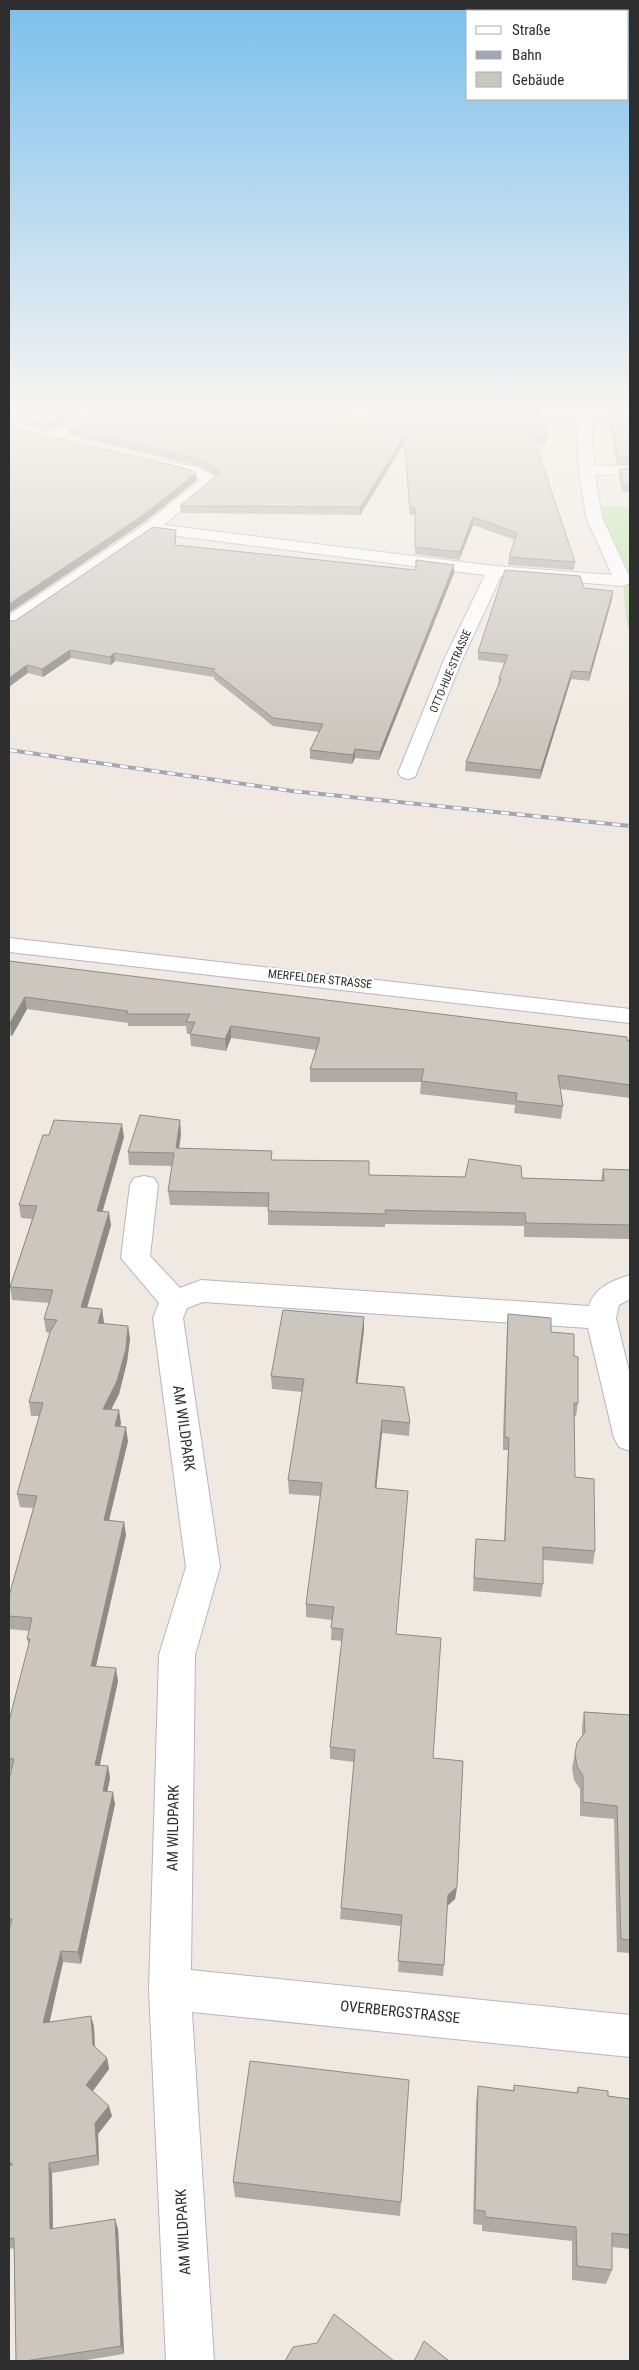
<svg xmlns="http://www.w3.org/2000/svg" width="639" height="2370" viewBox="0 0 639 2370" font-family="'Roboto Condensed',sans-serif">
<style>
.green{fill:#b6e59e}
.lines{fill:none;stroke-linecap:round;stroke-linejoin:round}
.minor-casing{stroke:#b4b7c1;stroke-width:2}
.minor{fill:#fff;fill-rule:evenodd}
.rail-casing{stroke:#a3a6b8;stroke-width:4}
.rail{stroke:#fff;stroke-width:2.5;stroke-dasharray:8;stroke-linecap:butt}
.wall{fill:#afaba4}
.shaded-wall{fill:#8e8b86}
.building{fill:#cbc7bf;stroke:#8e8b86}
.labels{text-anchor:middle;stroke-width:4;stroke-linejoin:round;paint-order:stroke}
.far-street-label{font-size:11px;fill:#2e2e2e;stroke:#fff}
.street-label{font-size:12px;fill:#2e2e2e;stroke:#fff}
.near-street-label{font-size:15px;fill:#2e2e2e;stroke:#fff}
</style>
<rect width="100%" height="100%" fill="#efe9e1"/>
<path class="green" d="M591,506L630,507V634L626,618L623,581Z"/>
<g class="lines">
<defs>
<path id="minor" d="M88,412H106L54,441H44L42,438Z
M579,412H593L591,417L594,465L630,466V474L595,475L602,517L630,578V583L623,586L501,576L462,660L415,777L408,779L401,777L398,773L444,660L485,575L153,533L15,627L9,628V615L144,525L200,480L189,474L152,466L150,463L157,459L199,468L218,479L164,525L495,566L612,575L586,517L579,470L577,417Z
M9,938L630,1009V1023L9,952Z
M144,1176L154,1178L158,1185L150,1256L180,1288L201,1280L589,1306C594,1288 613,1280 630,1275V1299L619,1305L616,1318L630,1375V1451L619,1447L614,1438L588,1328L203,1302L187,1308L183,1318L220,1567L195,1655L191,1970L630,2015V2057L192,2012L214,2361H166L149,1989L159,1655L186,1567L153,1318L159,1303L121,1258L130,1185L134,1178Z"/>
</defs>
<use href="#minor" class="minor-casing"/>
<use href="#minor" class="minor"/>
<defs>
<path id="rail" d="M9,750L292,791L630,826"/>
</defs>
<use href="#rail" class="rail-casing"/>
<use href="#rail" class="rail"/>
</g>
<path class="wall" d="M9,412H83L48,431L9,422V423Z
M607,412H630V466L617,464Z
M337,420L342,424L547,437L546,444H535L575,562L574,570L508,565L509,557L515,540L473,525L459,560L415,554V515H410L404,444L360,515L181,513L180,506L216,476L199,466L68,435L67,428Z
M630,468V492H622L619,476L620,469Z
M176,530V545L415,570L416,560L454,573L379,760L355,758L352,764L310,759V750L319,732L273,726L214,679V677L115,661L111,665L71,658L43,677L28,673L15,621Z
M584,588L612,599L589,681L571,679L540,779L465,771L466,762L498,686L499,678L504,663L478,660V652Z
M9,961L630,1041V1098L560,1089L563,1106L561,1119L514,1113L515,1105L420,1094L421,1082H310V1069L316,1050L231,1038L226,1051L191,1046L190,1034H187L186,1026H128V1023L27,1009L12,1036L9,1035Z
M181,1134L179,1148L272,1160L369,1175L601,1180L603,1169L630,1170V1239L524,1237V1226L385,1224V1227L268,1225V1207L170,1205L168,1191L172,1166L129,1165L128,1152Z
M124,1137L102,1211L111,1225L87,1308L102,1309L104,1324L128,1326L130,1339L127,1362L119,1394L111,1409L121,1423L120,1427L128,1441L109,1520L124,1522L126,1535L96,1666L118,1681L100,1765L108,1766L110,1778L107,1791L115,1804L81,1964L63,1962L49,2022L91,2016L94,2027L95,2047L107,2058L109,2069L93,2091L112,2116L98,2134L99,2165L52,2173L53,2229L115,2219L118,2229L124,2354L80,2361H16L14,2248L9,2249V1780L11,1770H9V1721L29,1646L27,1639L29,1631L9,1629V1596L33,1508L20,1507L17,1494L39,1416H31L29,1402L50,1333L46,1332L44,1319L49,1303L12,1300L10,1287L32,1219L21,1218L19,1205Z
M508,1314L551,1332L574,1356L578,1403L576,1416H574L575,1477L595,1551L593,1564L543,1560V1584L541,1597L473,1591L475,1551L476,1539L504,1541L508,1450H503V1434L507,1327Z
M364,1330L357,1383L410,1423L409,1436L382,1433L376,1488L396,1634L433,1758L457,1887L455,1899L447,1906L444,1965L443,1976L398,1972L401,1926L340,1919L341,1908L354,1762L330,1759V1747L342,1641L331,1640L332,1620L306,1617V1604L320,1496L289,1494L288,1480L302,1392L272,1389L271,1376Z
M584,1712L630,1715V1953L617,1952L614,1819L580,1816V1789L574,1780L572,1768L577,1743L582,1736V1726Z
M514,2085L576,2093L578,2087L608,2096L630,2099V2249L612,2247V2270L606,2284L572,2280V2241L482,2231V2225L473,2224L476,2102L478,2086L513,2090Z
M233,2182L401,2202L400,2216L235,2197Z"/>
<path class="shaded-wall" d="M69,412H83L48,431L47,424Z
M340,412H355L337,420L334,418L337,413Z
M404,437V444L360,515V507Z
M196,473L197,480L143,523L9,613V604Z
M473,517V525L459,560L460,552Z
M454,565V573L379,760L380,752Z
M613,591L612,599L589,681L590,672Z
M70,650L71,658L43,677L42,669Z
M114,653L115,661L111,665L110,657Z
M27,665L28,673L9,687V678Z
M572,671L571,679L540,779L541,770Z
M355,749V758L352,764L353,755Z
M25,997L27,1009L12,1036L10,1023Z
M231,1026V1038L226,1051L225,1039Z
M180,1120L181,1134L177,1162L176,1148Z
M122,1124L124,1137L99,1224L97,1211Z
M109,1212L111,1225L83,1321L81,1307Z
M102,1309L104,1323L100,1337L98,1323Z
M364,1317V1330L356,1396V1383Z
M128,1326L130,1339L127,1362L119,1394L105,1422L103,1409Z
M119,1410L121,1423L117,1440L115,1426Z
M382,1420V1433L375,1501V1488Z
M126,1427L128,1441L106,1533L104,1520Z
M124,1522L126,1535L93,1679L91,1666Z
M116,1668L118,1681L97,1777L95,1765Z
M108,1766L110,1778L105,1803L103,1791Z
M113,1792L115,1804L81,1964L78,1952Z
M457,1887L455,1899L446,1907L448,1895Z
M61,1951L63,1962L47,2034L43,2023Z
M91,2016L94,2027L95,2056L93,2045Z
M107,2058L109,2069L89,2096L86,2085Z
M109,2106L112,2116L98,2134L99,2165L97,2155L95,2123Z
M49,2163L52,2173L53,2239L50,2229Z
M115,2219L118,2229L124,2354L121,2346Z"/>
<path class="building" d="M9,412H69L47,424L9,415Z
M96,412H340L337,413L334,418L342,424L349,423L370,412H541L547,437L533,436L575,562L509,557L517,533L473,517L460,552L415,547V508H410L404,437L360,507L180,506L219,473V470L199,459L67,428Z
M609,412H630V458L618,457Z
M9,427L188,469L196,473L142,516L9,604Z
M630,468V485H623L620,469Z
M153,527L176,530L175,545L416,570V560L454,565L380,752L355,749L353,755L310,750L323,724L273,718L213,671L215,669L114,653L110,657L70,650L42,669L27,665L9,678V621H15Z
M505,570L580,576L584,588L613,591L590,672L572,671L541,770L466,762L501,679L499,678L508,655L478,652Z
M9,961L627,1037V1040L630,1041V1085L558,1075L563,1106L516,1101L517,1093L421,1081L424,1069H310L320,1038L231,1026L225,1039L190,1034L195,1022H186L190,1014H127L128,1011L25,997L10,1023H9Z
M140,1115L180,1120L176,1148L272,1151L271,1160L369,1161V1175L465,1177L469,1159L521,1166L522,1178L604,1181L603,1169L630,1170V1225L526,1223L525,1213L385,1210L386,1214L268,1211L269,1193L168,1191L174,1153L128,1152Z
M54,1120L122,1124L97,1211L109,1212L81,1307L102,1309L98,1323L128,1326L126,1349L117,1381L103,1409L119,1410L115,1426L126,1427L104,1520L124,1522L91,1666L116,1668L95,1765L108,1766L103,1791L113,1792L78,1952L61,1951L43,2023L91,2016L93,2045L107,2058L86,2085L109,2106L95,2123L97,2155L49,2163L50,2229L115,2219L121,2346L25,2361H16L14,2238L9,2239V2165H13L9,2161V1930L12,1919H9V1780L14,1759L9,1758V1721L30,1639H27L32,1618L9,1616V1596L37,1496L17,1494L43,1403L29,1402L50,1332L57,1320L44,1319L53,1290L10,1287L37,1206L19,1205L43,1135H49Z
M283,1310L364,1317L356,1383L404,1387L410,1423L382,1420L375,1488L408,1491L396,1634L441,1638L433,1758L463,1761L457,1887L448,1895L444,1965L398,1961L402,1915L341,1908L355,1750L330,1747L343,1629L331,1628L334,1607L306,1604L322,1483L288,1480L304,1379L271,1376Z
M508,1314L551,1318V1332L574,1334V1356L578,1357V1403H574L575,1477L594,1479L595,1551L543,1547V1584L474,1578L476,1539L505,1541L509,1438L505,1437V1421Z
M584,1712L630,1715V1940L621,1939L617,1806L583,1802V1776L577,1766L575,1754L577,1743L585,1732Z
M250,2061L409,2080L401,2202L233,2182Z
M514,2085L578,2093V2087L608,2091V2096L630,2099V2235L612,2233V2270L577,2266L576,2227L485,2217V2211L475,2210L478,2086L514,2091Z
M334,2314L394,2361H285L293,2347L317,2343Z
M424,2341L449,2361H414Z"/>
<linearGradient id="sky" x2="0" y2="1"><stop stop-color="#7abfeb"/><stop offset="0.55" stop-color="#f8f5f2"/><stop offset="1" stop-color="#f8f5f2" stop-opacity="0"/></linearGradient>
<rect width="639" height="744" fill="url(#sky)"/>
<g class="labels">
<g class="far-street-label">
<text transform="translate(450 671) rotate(-67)" y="4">OTTO-HUE-STRASSE</text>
</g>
<g class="street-label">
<text transform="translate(320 979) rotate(6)" y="4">MERFELDER STRASSE</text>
</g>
<g class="near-street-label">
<text transform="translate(184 1428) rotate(82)" y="5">AM WILDPARK</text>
<text transform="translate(173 1828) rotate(-89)" y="5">AM WILDPARK</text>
<text transform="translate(400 2012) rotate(6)" y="5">OVERBERGSTRASSE</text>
<text transform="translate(183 2232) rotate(-93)" y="5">AM WILDPARK</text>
</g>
</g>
<rect width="639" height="2370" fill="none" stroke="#2e2e2e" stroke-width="20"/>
<rect x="466" y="10" width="162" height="90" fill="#ffffff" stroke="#ababab"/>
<rect x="476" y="26" width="25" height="8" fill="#ffffff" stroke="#ababab"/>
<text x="512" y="35" font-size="15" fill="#2e2e2e">Straße</text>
<rect x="476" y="51" width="25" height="8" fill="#a3a6b8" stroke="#ababab"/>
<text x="512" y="60" font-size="15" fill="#2e2e2e">Bahn</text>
<rect x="476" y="72" width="25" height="15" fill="#cbc7bf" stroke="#ababab"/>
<text x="512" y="85" font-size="15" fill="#2e2e2e">Gebäude</text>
</svg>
